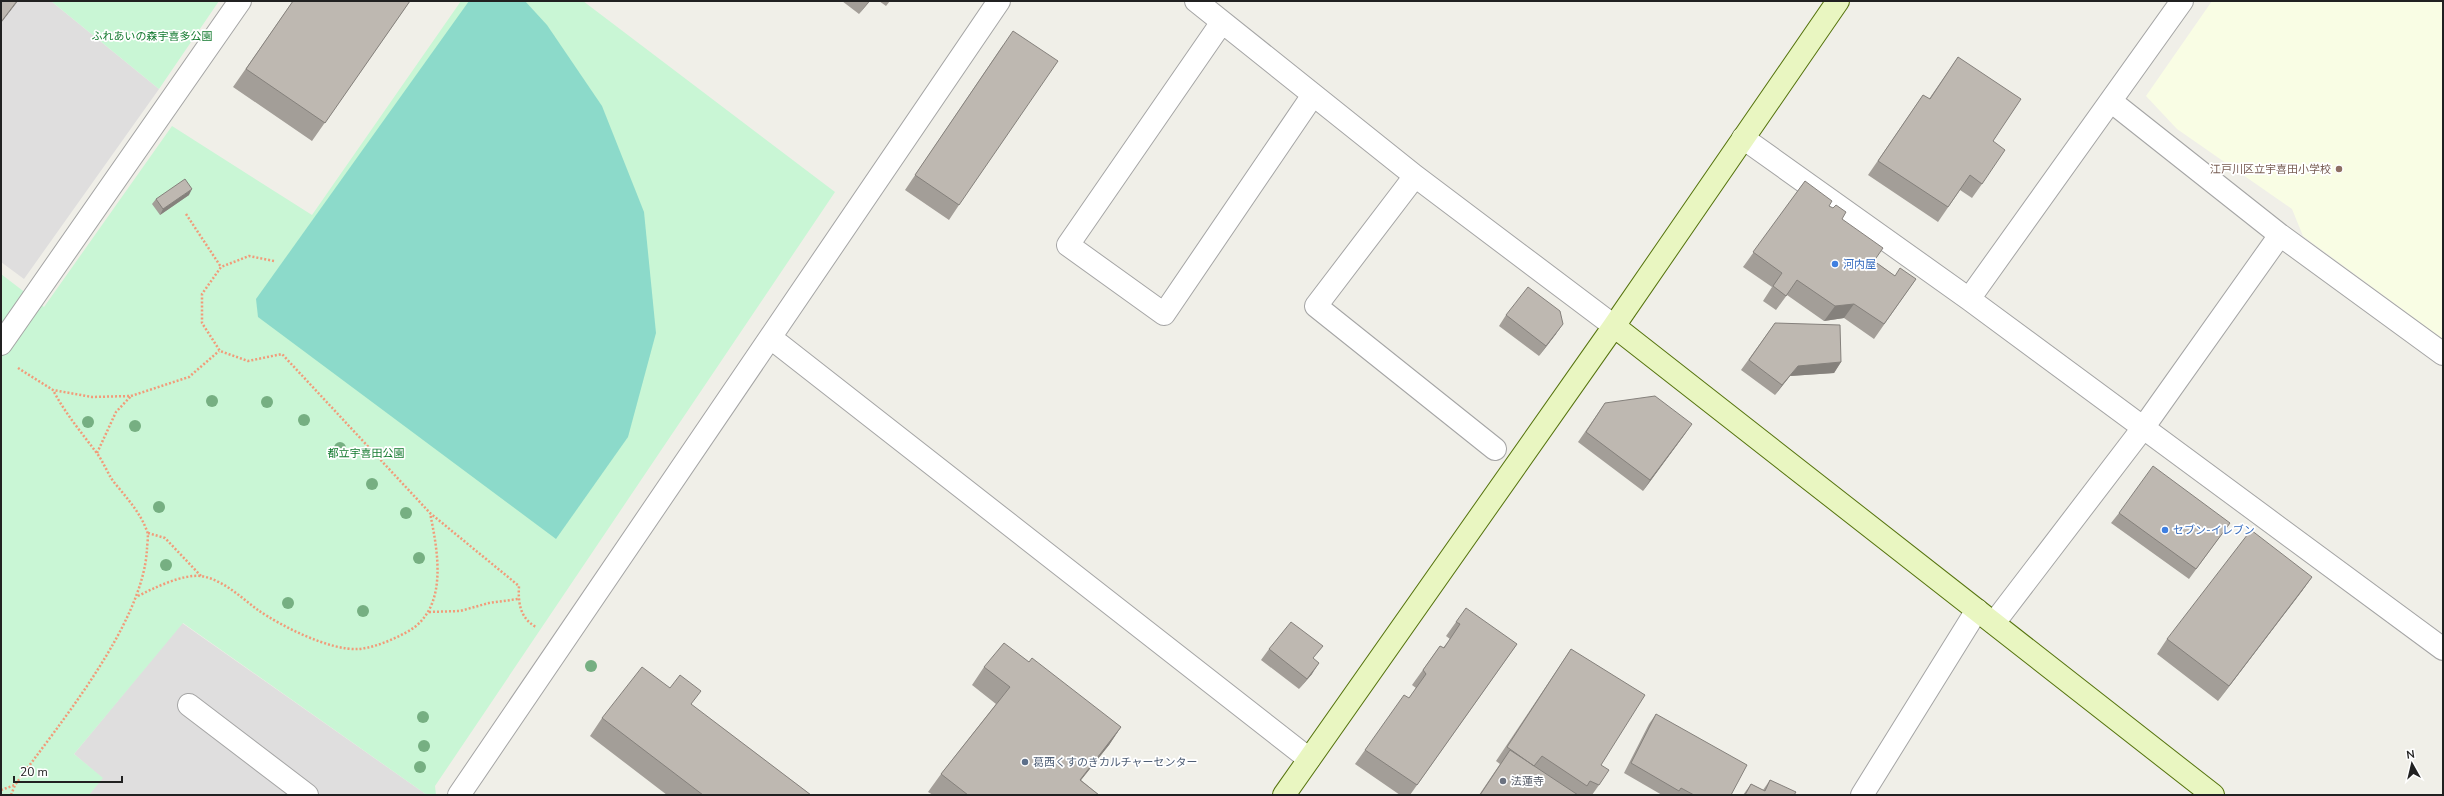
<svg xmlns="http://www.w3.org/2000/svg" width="2444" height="796" viewBox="0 0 2444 796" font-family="'Nunito Sans','Noto Sans JP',sans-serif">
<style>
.residential{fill:#dfdede}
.education{fill:#f9fde4}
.park{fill:#c9f6d5}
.pitch{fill:#8cdaca}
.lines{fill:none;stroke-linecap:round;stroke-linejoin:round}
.street-casing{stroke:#a5a5a5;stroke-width:24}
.secondary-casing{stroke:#55730d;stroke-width:24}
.path{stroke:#f19b79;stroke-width:2.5;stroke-dasharray:2 2;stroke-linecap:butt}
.street{stroke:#fff;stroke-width:22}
.secondary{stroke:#e9f6c1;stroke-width:22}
.tree{fill:#76af82}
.wall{fill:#a39e98}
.shaded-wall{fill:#85817c}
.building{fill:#beb8b1;stroke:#85817c}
.education-dot{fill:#8d6e63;stroke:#fff;stroke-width:1.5}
.shop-dot{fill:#3f7fe0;stroke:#fff;stroke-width:1.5}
.service-dot{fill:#5c6f8a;stroke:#fff;stroke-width:1.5}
.worship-dot{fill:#6b7280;stroke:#fff;stroke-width:1.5}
.labels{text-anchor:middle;stroke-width:3.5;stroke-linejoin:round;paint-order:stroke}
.park-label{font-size:11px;fill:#137a2f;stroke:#fff}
.education-label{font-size:11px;fill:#785e54;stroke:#fff;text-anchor:end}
.shop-label{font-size:11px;fill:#366cbe;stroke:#fff;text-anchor:start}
.service-label{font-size:11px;fill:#4e5e75;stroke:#fff;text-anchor:start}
.worship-label{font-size:11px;fill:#5b616d;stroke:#fff;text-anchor:start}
</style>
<rect width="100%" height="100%" fill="#f0efe8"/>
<path class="residential" d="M1,1H51L159,89L24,279L1,262Z
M182,623L427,795H89L102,778L74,754Z"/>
<path class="education" d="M2212,1H2443V339L2303,236L2292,209L2177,129L2146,96Z"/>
<path class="park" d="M51,1H219L159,89Z
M461,1H583L835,192L435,786L436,795H427L183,623L74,754L103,778L89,795H1V274L44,307L172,126L312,215Z"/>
<path class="pitch" d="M469,1H525L547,25L602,106L644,212L656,333L628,437L556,539L258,317L256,299Z"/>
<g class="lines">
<defs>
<path id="street" d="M1196,1L1415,176L1614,326
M1222,22L1068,245L1164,314L1313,95
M2112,102L2280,235L2443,354
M1743,138L1969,299L2443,649
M1415,176L1316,306L1495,449
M1969,299L2182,1
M771,338L1309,759
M1,344L240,1
M1994,623L2143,428L2280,235
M189,705L307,795
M459,795L999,1
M1862,795L1977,610"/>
<path id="secondary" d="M1614,326L2213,795
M1284,795L1614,326L1838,1"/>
</defs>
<use href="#street" class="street-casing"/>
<use href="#secondary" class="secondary-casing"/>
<path class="path" d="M186,214L221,267
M274,261L249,256L221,267L202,294V323L220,351L248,361L282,354L430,513L519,586C518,603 520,618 536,627
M18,368L53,390L92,397L131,396L189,377L219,351
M97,453L116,412L131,396
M148,533L165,538L201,576
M138,596C154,588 182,574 201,576C224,580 240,597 258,610C281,626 330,651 359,649C376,647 392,640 407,632C449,609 438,552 430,513
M429,612L460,611L489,603L518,599
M1,790L15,785
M11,795L15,785C59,724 143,624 147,549C147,544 149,536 147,531C140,512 126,497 113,481C107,472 103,461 96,452C81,432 65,413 53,390"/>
<use href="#street" class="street"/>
<use href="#secondary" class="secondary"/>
</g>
<g class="tree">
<circle cx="212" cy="401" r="6"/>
<circle cx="267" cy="402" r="6"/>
<circle cx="304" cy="420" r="6"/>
<circle cx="88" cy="422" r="6"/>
<circle cx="135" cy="426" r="6"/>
<circle cx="340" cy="448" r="6"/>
<circle cx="372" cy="484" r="6"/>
<circle cx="159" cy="507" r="6"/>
<circle cx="406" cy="513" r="6"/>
<circle cx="419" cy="558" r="6"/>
<circle cx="166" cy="565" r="6"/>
<circle cx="288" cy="603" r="6"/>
<circle cx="363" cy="611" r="6"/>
<circle cx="591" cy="666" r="6"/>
<circle cx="423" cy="717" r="6"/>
<circle cx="424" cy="746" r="6"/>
<circle cx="420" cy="767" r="6"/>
</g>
<path class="wall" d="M293,1H410L312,141L233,87Z
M842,1H870L859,14Z
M879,1H890L886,6Z
M1003,45L959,205L949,220L905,190Z
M1958,57L1993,141L1982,184L1972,198L1960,190L1938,222L1868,175L1923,95L1929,99Z
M1805,181L1829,206L1842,219L1874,261L1895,276L1916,279L1874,339L1844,318L1824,321L1787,295L1776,310L1763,301L1772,287L1743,267Z
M189,195L160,215L152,204L156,199Z
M1506,315L1556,334L1539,356L1499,326Z
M1775,323L1841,362L1834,373L1790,376L1775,395L1741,370Z
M1605,403L1685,434L1643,491L1578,442Z
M2119,513L2230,523L2189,579L2111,523Z
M2312,577L2302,591L2218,701L2157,654L2167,639Z
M1456,622L1517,644L1410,795H1400L1355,764L1365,750L1409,698L1416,688L1412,685L1440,646L1443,648L1450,639L1446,636Z
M1269,649L1314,659L1312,674L1299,689L1261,660Z
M1571,649L1601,765L1599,785L1592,795H1479L1500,764L1496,761Z
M1029,662L1121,727L1109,745L1081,780L1099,795H933L928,792L941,774L996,704L972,685L984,667Z
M691,705L811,795H667L590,736L602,718Z
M1656,714L1731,795H1662L1624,773L1649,724Z
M1770,780L1794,795H1743L1751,784L1763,790Z"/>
<path class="shaded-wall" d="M17,1H18L1,23V22Z
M869,1H870L859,14Z
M192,189L189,195L160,215L163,209Z
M1854,304L1844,318L1824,321L1835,306Z
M1563,324L1556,334L1539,356L1546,346Z
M1841,362L1834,373L1790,376L1775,395L1782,385L1798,366Z
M1692,424L1685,434L1643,491L1650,480Z
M2312,577L2302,591L2218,701L2229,686Z
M1319,663L1312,674L1299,689L1307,679Z
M1121,727L1109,745L1069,795L1080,780Z"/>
<path class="building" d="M1,1H17L1,22Z
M293,1H410L325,123L246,69Z
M1013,31L1058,61L959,205L915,175Z
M1958,57L2021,99L1993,141L2005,150L1982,184L1970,175L1948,207L1878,161L1923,95L1930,99Z
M185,179L192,189L163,209L156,199Z
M1805,181L1832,201L1829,206L1833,208L1836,205L1846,212L1842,219L1883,248L1874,261L1895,276L1900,268L1916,279L1884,324L1854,304L1835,306L1797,280L1786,296L1773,286L1782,273L1753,252Z
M1528,287L1560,311L1563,324L1546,346L1506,315Z
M1775,323L1840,325L1841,362L1798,366L1782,385L1749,360Z
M1655,396L1692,424L1650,480L1586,432L1605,403Z
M2153,466L2230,523L2196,569L2119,513Z
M2251,530L2312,577L2229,686L2167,639Z
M1466,608L1517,644L1417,785L1365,750L1404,695L1409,698L1426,674L1423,670L1440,646L1444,648L1460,624L1456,622Z
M1291,622L1323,646L1313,658L1319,663L1307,679L1269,649Z
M1004,643L1029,662L1032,658L1121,727L1080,780L1099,795H968L941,774L1010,687L984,667Z
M1571,649L1645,695L1601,765L1609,770L1599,785L1590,781L1587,786L1542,756L1534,766L1507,747Z
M642,667L670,688L680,675L701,691L691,704L811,795H703L602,718Z
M1656,714L1747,765L1731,795H1694L1681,788L1679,791L1631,763Z
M1510,750L1578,795H1480Z
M1770,780L1796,792L1794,795H1745L1751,784L1765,791Z"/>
<circle class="education-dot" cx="2339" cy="169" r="4"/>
<g class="shop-dot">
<circle cx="1835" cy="264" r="4"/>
<circle cx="2165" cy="530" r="4"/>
</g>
<circle class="service-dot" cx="1025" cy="762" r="4"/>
<circle class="worship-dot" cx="1503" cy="781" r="4"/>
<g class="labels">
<g class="park-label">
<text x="152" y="40">ふれあいの森宇喜多公園</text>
<text x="366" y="457">都立宇喜田公園</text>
</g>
<g class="education-label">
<text x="2331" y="173">江戸川区立宇喜田小学校</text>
</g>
<g class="shop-label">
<text x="1843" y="268">河内屋</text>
<text x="2173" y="534">セブン-イレブン</text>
</g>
<g class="service-label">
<text x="1033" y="766">葛西くすのきカルチャーセンター</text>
</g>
<g class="worship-label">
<text x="1511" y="785">法蓮寺</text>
</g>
</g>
<rect width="2444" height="796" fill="none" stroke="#212121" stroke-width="4"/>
<g transform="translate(2412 764) rotate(352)" stroke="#ffffff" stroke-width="3" paint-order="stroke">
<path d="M0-3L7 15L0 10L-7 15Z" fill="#212121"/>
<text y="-6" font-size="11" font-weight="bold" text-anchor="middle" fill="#212121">N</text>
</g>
<path d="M14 776v6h108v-6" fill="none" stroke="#212121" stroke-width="2"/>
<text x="20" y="776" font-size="12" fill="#212121" stroke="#ffffff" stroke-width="3" paint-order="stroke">20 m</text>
</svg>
